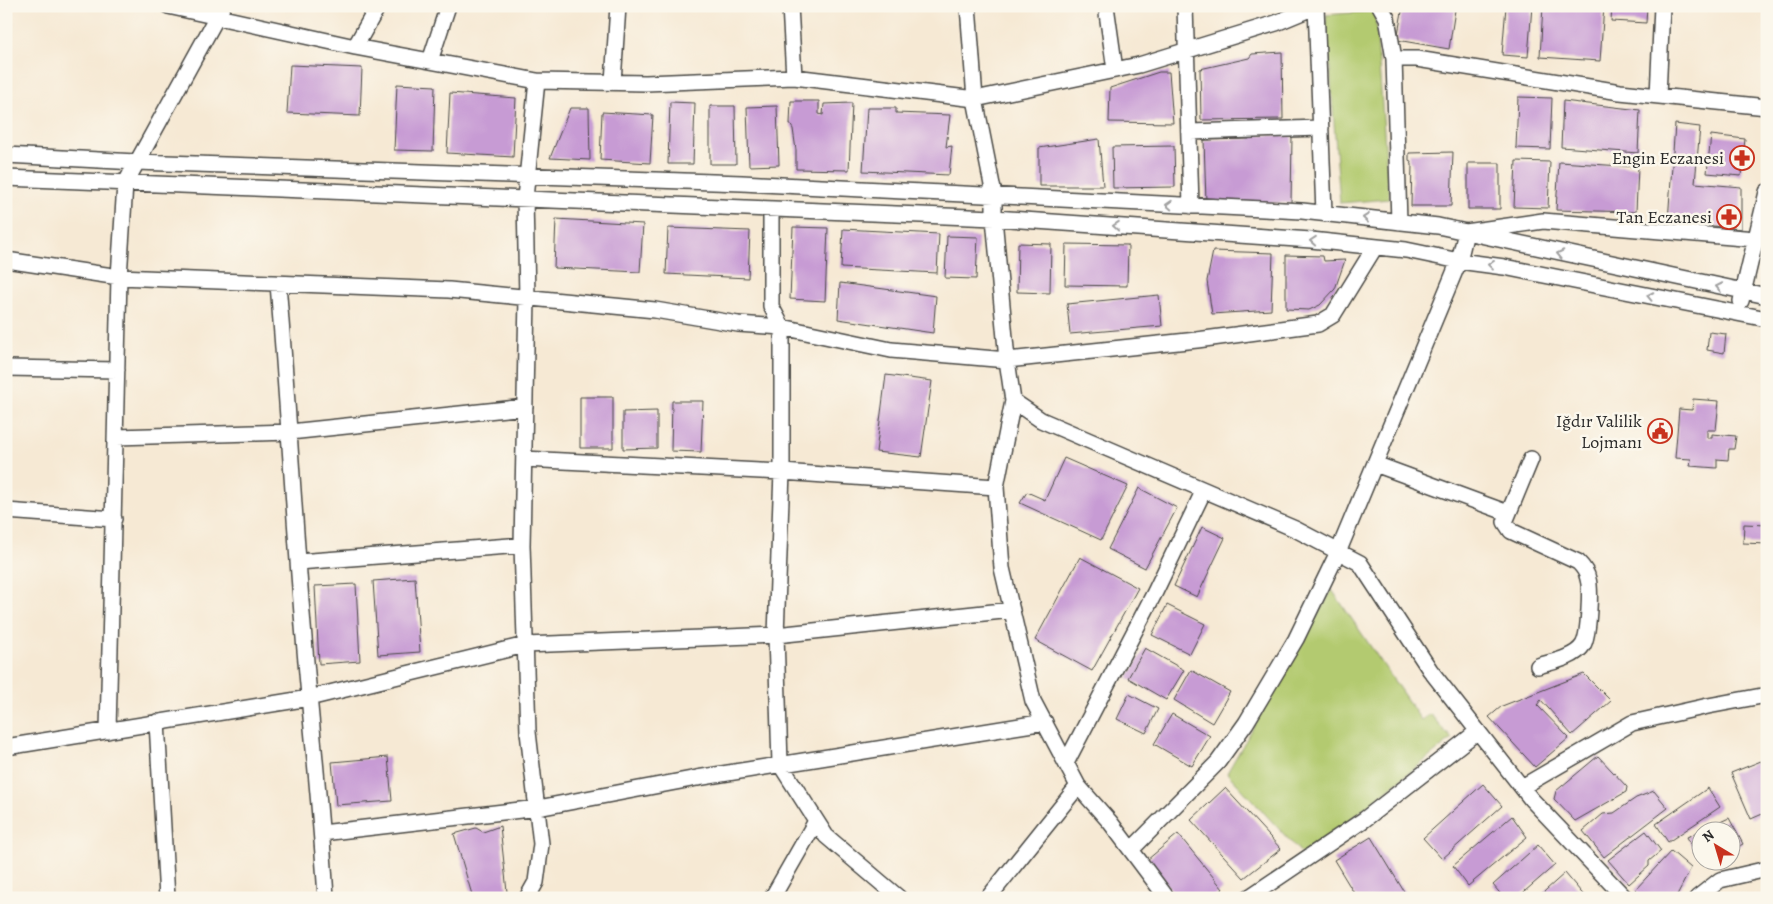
<svg xmlns="http://www.w3.org/2000/svg" width="1773" height="904" viewBox="0 0 1773 904" font-family="Alegreya,serif">
<style>
.green{fill:#b3ca6f;stroke:#6f7a4d}
.building{fill:#c79bd4}
.lines{fill:none;stroke-linecap:round;stroke-linejoin:round}
.minor-casing{stroke:#494844;stroke-width:18}
.minor{stroke:#fff;stroke-width:15}
.oneway{stroke:#a0a0a0}
.labels{text-anchor:middle;stroke-width:5;stroke-linejoin:round;paint-order:stroke}
.poi-label{font-size:18px;fill:#2b2b2b;stroke:#fbf7ec;text-anchor:end}
</style>
<rect width="100%" height="100%" fill="#fbf7ec"/>
<filter id="ink" filterUnits="userSpaceOnUse"><feTurbulence type="fractalNoise" baseFrequency=".02" numOctaves="2"/><feDisplacementMap in="SourceGraphic" scale="10" xChannelSelector="R" yChannelSelector="G"/><feConvolveMatrix kernelMatrix="1 2 1 2 8 2 1 2 1" color-interpolation-filters="sRGB"/></filter>
<filter id="wash" filterUnits="userSpaceOnUse"><feTurbulence type="fractalNoise" baseFrequency=".0096" numOctaves="4" result="noise"/><feDisplacementMap in="SourceGraphic" scale="20" xChannelSelector="R" yChannelSelector="G"/><feGaussianBlur stdDeviation="1.12" result="paint"/><feColorMatrix in="noise" values="0 0 0 0 0 0 0 0 0 0 0 0 0 0 0 0 0 1.4 0 .05"/><feComposite in="paint" operator="in"/></filter>
<g filter="url(#wash)">
<rect width="100%" height="100%" fill="#f6e9d4"/>
<path class="green" d="M1375,11L1389,199L1340,203L1326,15Z
M1332,590L1421,720L1430,714L1452,739L1304,856L1227,773Z"/>
<g id="blocks">
<path class="building" d="M1403,6H1435L1455,10L1449,49L1397,40Z
M1506,6H1532L1528,57L1502,55Z
M1543,6H1604L1600,61L1540,57Z
M1612,6H1647L1646,23L1611,21Z
M1282,52L1283,119L1201,120L1200,69L1249,58L1252,54Z
M290,65L362,68L360,116L287,113Z
M1159,72H1169L1173,123L1109,122L1110,88Z
M397,84L435,86L433,151L394,150Z
M450,93L516,98L513,157L447,153Z
M1518,97L1552,98L1550,149L1516,148Z
M791,101H819V114L823,115L824,104L852,103L849,170L796,169V150L793,129L790,124Z
M1563,101L1640,110L1638,153L1561,147Z
M670,102L695,103L693,164H668Z
M710,106H735L736,164H710Z
M777,106L779,165L749,166L747,107Z
M570,108H589L590,160L550,158Z
M867,108H896V113L950,115L946,147L952,146L949,175L863,171Z
M602,112L653,115L650,163L600,160Z
M1675,124L1700,127L1695,183L1741,187V229L1668,221Z
M1254,135L1292,136L1291,203L1206,202L1204,140L1249,139Z
M1711,135L1745,139L1741,176L1707,173Z
M1099,139L1103,186H1039V148Z
M1174,146L1175,187L1113,188L1112,147Z
M1453,152L1451,206H1411L1412,164L1409,160V153Z
M1516,161L1550,162L1548,208L1514,207Z
M1559,162L1638,167L1636,212L1556,210Z
M1468,163H1500V209H1468Z
M556,219L643,224L640,272L554,268Z
M793,227L828,228L825,301L790,299Z
M668,228L750,231L748,278L666,274Z
M843,229L939,234L937,273L841,268Z
M947,236L978,237L976,279L945,278Z
M1018,243L1051,244L1050,293L1017,292Z
M1066,244L1128,245L1127,286L1065,285Z
M1213,251L1273,253L1271,310L1212,314L1207,281Z
M1286,255L1323,256L1324,261L1345,260L1335,289L1320,305L1309,310L1286,309Z
M840,283L936,296L933,333L838,319Z
M1159,295L1162,326L1070,334L1067,304Z
M1709,332L1726,334L1724,353L1707,350Z
M886,375L932,381L921,457L876,452Z
M580,397H613V448H580Z
M1693,399L1719,401L1716,430H1707V438H1712V434L1736,436L1734,449H1729L1728,460L1717,459V468L1690,466L1691,459L1675,458L1679,409L1692,410Z
M672,401H703L701,452L671,451Z
M657,411V448L623,449V412Z
M1064,458L1128,486L1101,540L1020,503L1027,492L1045,500Z
M1139,488L1177,508L1145,568L1108,549Z
M1744,524L1767,525V544L1743,543Z
M1202,527L1225,538L1197,597L1174,586Z
M1080,557L1138,588L1092,671L1035,640Z
M415,578L420,652L378,655L373,581Z
M356,584L360,661L319,664L315,586Z
M1167,605L1205,624L1190,654L1152,635Z
M1145,648L1184,670L1166,700L1128,678Z
M1191,670L1230,692L1212,723L1174,700Z
M1584,674L1611,701L1572,735L1541,700L1537,705L1569,738L1535,767L1489,717L1502,706Z
M1129,694L1158,709L1146,733L1117,719Z
M1172,714L1210,736L1192,766L1154,744Z
M1598,756L1627,787L1626,792L1575,821L1554,799L1556,791Z
M388,757L392,801L336,805L332,762Z
M1761,761L1767,774V812L1751,819L1731,773Z
M1483,784L1502,806L1442,859L1423,838Z
M1225,788L1281,849L1244,878L1191,820Z
M1708,788L1720,807L1668,842L1656,824Z
M1654,791L1668,808L1604,857L1583,831L1603,814L1614,813L1636,798Z
M1512,816L1527,837L1468,886L1453,866Z
M1729,818L1743,844L1730,851V832H1700V857L1697,856L1687,837Z
M500,826L507,892L502,898H473L454,834L476,828L483,832Z
M1646,831L1661,851L1649,861V866L1629,884L1608,860Z
M1178,834L1223,889L1213,898H1178L1147,860Z
M1371,837L1408,898H1357L1334,860Z
M1538,845L1555,865L1517,898H1504L1493,885Z
M1671,851L1691,868L1677,895L1673,898H1645L1635,890Z
M1565,873L1586,898H1537Z"/>
</g>
</g>
<g filter="url(#ink)">
<use href="#blocks" fill-opacity="0" stroke="#494844" stroke-width="1"/>
<g class="lines">
<defs>
<path id="minor" d="M168,6L355,47L537,81L646,83L794,77L975,99L1139,65L1276,23L1317,6
M790,6L794,77
M968,6L975,99L994,195V218L1007,360L1197,340L1318,324L1333,315L1375,247
M1106,6L1115,70
M1185,6L1191,206
M1316,6L1324,213
M1380,6L1387,18L1394,59L1399,222
M355,47L378,6
M1394,59H1417L1620,92L1767,107
M430,61L448,6
M613,82L618,6
M1658,96L1662,6
M1190,132L1321,128
M6,155L136,162L742,183L1302,211L1438,226L1767,296
M6,178L994,218L1311,240L1406,250L1459,261L1504,267L1767,319
M771,209V306L782,327V472L776,635L780,764L826,836L899,898
M6,260L119,277L449,290L655,310L738,324L782,327L891,350L1007,360L1013,401L1041,420L1295,529L1360,563L1430,670L1531,799L1625,898
M278,284C288,402 294,520 304,638C311,725 321,811 326,898
M1741,301L1767,192
M6,368L117,370
M1013,401L996,487L1002,568L1033,701L1078,786L1110,822L1167,898
M116,437L290,432L525,407
M524,459L782,472L996,487
M1531,459L1505,522L1511,531L1578,562C1583,567 1587,572 1588,579C1591,589 1589,635 1583,645C1575,658 1551,662 1538,666
M1375,464L1508,513
M6,511L114,519
M298,562L522,545
M157,722L167,898
M108,731L119,277L125,184L223,6
M6,747L309,698L525,645L776,635L1012,610
M1066,763L1155,592L1204,490
M1522,787L1632,723L1708,706L1767,695
M322,833L538,808L697,778L1045,722
M1131,850L1218,762L1246,723L1296,639L1339,550L1459,261L1466,232L1543,221L1767,240
M527,898L536,882L541,844L528,732L522,545L527,298L525,198L537,81
M772,898L816,821
M988,898L1078,786
M1248,898L1365,819L1478,731
M1697,898L1720,880L1767,869"/>
</defs>
<use href="#minor" class="minor-casing"/>
<use href="#minor" class="minor"/>
</g>
<defs><path id="oneway-chevron" d="M-2-3.5L2.5 0L-2 3.5" fill="none" stroke-width="1.6" stroke-linecap="round" stroke-linejoin="round" transform="scale(1.25)"/></defs>
<g class="oneway">
<use href="#oneway-chevron" transform="translate(1169 205) rotate(-177)"/>
<use href="#oneway-chevron" transform="translate(1366 218) rotate(-174)"/>
<use href="#oneway-chevron" transform="translate(1116 226) rotate(-176)"/>
<use href="#oneway-chevron" transform="translate(1313 241) rotate(-175)"/>
<use href="#oneway-chevron" transform="translate(1560 254) rotate(-168)"/>
<use href="#oneway-chevron" transform="translate(1491 265) rotate(-173)"/>
<use href="#oneway-chevron" transform="translate(1719 287) rotate(-168)"/>
<use href="#oneway-chevron" transform="translate(1650 296) rotate(-168)"/>
</g>
</g>
<defs>
<symbol id="pharmacy-ring" viewBox="-11 -11 22 22"><circle r="9.5" fill="#fbf7ec" stroke="#c8321e" stroke-width="1.5"/><path d="M-2-6h4v4h4v4h-4v4h-4v-4h-4v-4h4Z" fill="#c8321e"/></symbol>
<symbol id="civic-ring" viewBox="-11 -11 22 22"><circle r="9.5" fill="#fbf7ec" stroke="#c8321e" stroke-width="1.5"/><path d="M-.6-6.5H3V-4.5H.6V-3L4-1V1h2V6H-6V1h2V-1L-.6-3ZM-1.2 2.5V6h2.4V2.5Z" fill="#c8321e"/></symbol>
</defs>
<g fill-rule="evenodd">
<use href="#pharmacy-ring" x="1728" y="144" width="28" height="28"/>
<use href="#pharmacy-ring" x="1715" y="203" width="28" height="28"/>
<use href="#civic-ring" x="1646" y="417" width="28" height="28"/>
</g>
<g class="labels">
<g class="poi-label">
<text x="1724" y="164">Engin Eczanesi</text>
<text x="1712" y="223">Tan Eczanesi</text>
<text x="1642" y="427">Iğdır Valilik<tspan x="1642" dy="21">Lojmanı</tspan></text>
</g>
</g>
<rect width="1773" height="904" fill="none" stroke="#fbf7ec" stroke-width="25"/>
<g transform="translate(1716 846) rotate(322)"><circle r="24" fill="#fbf7ec" stroke="#a8a59f"/>
<path d="M0-4L9 19L0 12L-9 19Z" fill="#c8321e"/>
<text y="-8" font-size="14" font-weight="bold" text-anchor="middle" fill="#2b2b2b">N</text>
</g>
</svg>
